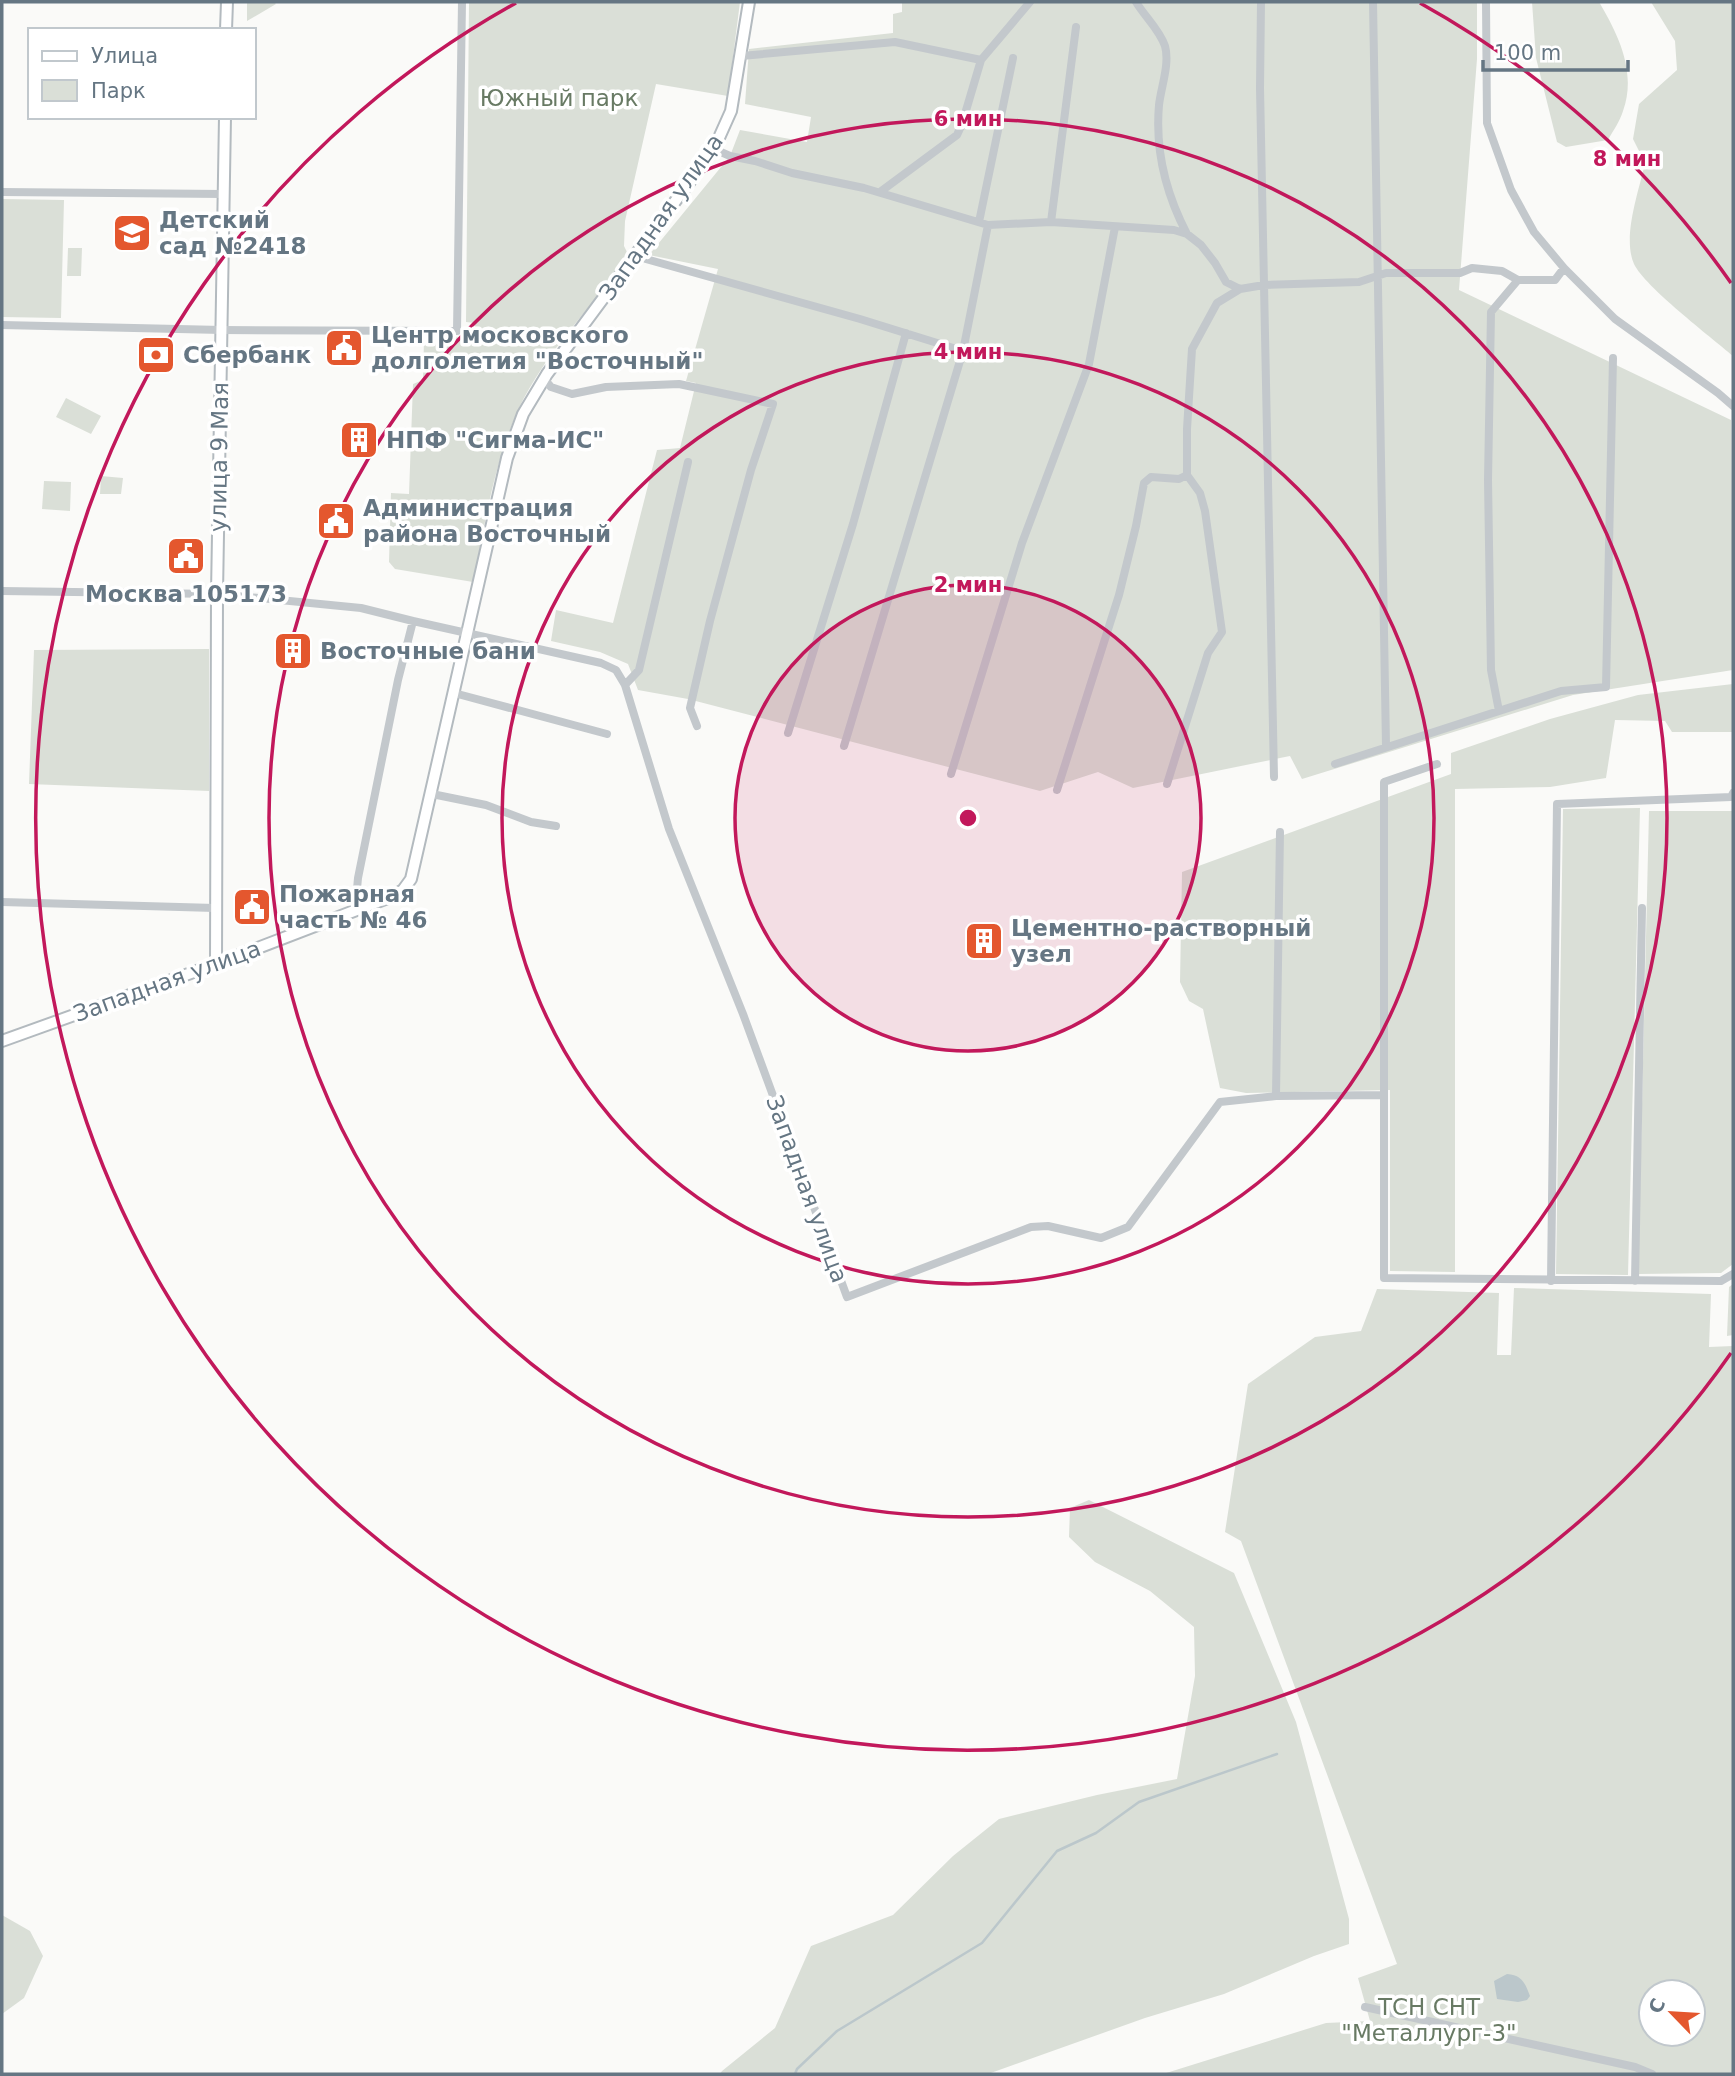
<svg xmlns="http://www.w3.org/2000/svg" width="1735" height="2076" viewBox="0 0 1735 2076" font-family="'DejaVu Sans',sans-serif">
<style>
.green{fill:#dadfd7;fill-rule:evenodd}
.water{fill:#bbc7cb}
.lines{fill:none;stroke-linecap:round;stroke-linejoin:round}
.stream{stroke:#bbc7cb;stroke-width:2.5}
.secondary-casing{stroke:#b3babf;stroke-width:14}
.street{stroke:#c3c8cc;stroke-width:8}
.secondary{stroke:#fff;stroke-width:10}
.ring{fill:none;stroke:#c2185b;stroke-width:3.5}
.labels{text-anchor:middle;stroke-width:7;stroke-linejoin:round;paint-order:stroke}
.park-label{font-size:23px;fill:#687a64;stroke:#fff}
.street-label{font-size:23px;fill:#657683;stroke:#fff}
.poi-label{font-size:23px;font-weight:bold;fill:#657683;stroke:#fff;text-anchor:start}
.centre{fill:#c2185b;stroke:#fff;stroke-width:3.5}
.ring-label{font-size:21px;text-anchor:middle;font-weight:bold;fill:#c2185b;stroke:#fff;stroke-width:7;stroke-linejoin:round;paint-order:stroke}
</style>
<rect width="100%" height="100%" fill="#fafaf8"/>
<path class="green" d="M247,2H274L276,4L247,21Z
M469,2H740L728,96L656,84L625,221L624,246L630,258C592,305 546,352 519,408C494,462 485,524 473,582L395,569L389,562L391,493L409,494L413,384L423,380L424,340L475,336V323L466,322Z
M902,2H1477V59L1459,290L1731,420L1733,670L1573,695L1302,779L1290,756L1133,788L1098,772L1040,791L688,699L638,690L628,664L600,652L551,641L556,610L613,623L657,450L680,448L696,383L686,381L718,269L649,255L730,156L740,130L807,142L811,117L745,104L749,49L893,33V14L902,12Z
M1532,2H1599C1618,34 1637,72 1623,111C1620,121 1613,131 1608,140L1566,147L1557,142L1536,58Z
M1651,2H1733V356C1711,337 1645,287 1634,264C1622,237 1639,191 1645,163L1633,139L1639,104L1677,70L1675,41Z
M2,199L64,200L61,318L2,317Z
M68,248H82L81,276H67Z
M66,398L101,416L91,434L56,417Z
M101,476L123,478L121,494H100Z
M44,481L71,482L70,511L42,509Z
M209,649V791L29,784L34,650Z
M1733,684V732H1672L1665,721L1615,720L1606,778L1550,787L1455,789V1272L1390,1271V1090L1246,1093L1220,1088L1203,1009L1189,1001L1180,982L1182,872L1451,774V753L1550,719L1638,695Z
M1640,808L1628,1275L1556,1274L1563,809Z
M1649,811H1733V1264L1721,1273L1638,1274Z
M1733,1284V1335L1727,1336L1729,1287Z
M1514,1288L1711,1294L1709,1347L1733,1346V2074H1163L1326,2023L1370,2021L1358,1978L1397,1964L1241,1541L1225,1532L1248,1384L1315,1337L1361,1331L1377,1289L1499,1293L1497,1355H1511ZM1651,1992H1693V2034H1651Z
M1089,1500L1234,1573L1296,1722L1349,1919V1944L1314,1956L1224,1994L1145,2018L988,2074H720L722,2071L775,2028L811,1946L893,1915L953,1856L999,1819L1097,1795L1177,1779L1195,1676L1194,1627L1150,1591L1095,1562L1069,1537L1070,1508Z
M2,1915L30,1931L43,1956L24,1998L2,2014Z"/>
<path class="water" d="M1507,1974C1522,1975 1525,1983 1530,1996L1527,2000L1518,2002L1497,1999L1494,1981Z"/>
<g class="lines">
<path class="stream" d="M795,2074L797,2069L837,2031L982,1943L1057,1851L1096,1833L1139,1802L1277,1754"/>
<defs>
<path id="secondary" d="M226,30L227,2
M216,964L217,594L225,117
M2,1041L216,964L393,896L403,890L411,879L507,458L523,414L547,374L714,149L731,111L749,2"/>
</defs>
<use href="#secondary" class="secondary-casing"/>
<path class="street" d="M1136,2C1145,17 1159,29 1165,46C1170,64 1161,87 1159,105C1155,151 1166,194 1187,234
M1261,2L1260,88L1274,777
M1373,2L1386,746
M1486,2L1487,123L1511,190L1534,232L1564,268L1615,319L1718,393L1733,406
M741,56L895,42L981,60
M714,149L730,156L755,161L792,173L864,188L988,225L1051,222L1174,230L1187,234L1201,245L1215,263L1226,282L1240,289L1264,285L1359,282L1386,273H1460L1472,268L1502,271L1518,280H1555L1564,268
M2,192L223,194
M880,192L957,135L962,124L981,60L1030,2
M979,222L1013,58
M1051,222L1076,27
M635,256L860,319L963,351
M2,325L222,330L457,331L462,2
M544,379L551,387L572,394L606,387L679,384L773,404L751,470L710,621L690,708L697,726
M2,591L217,594L361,608L413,621L601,663L616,670L625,685L669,829L743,1014L847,1297L1031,1227L1048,1226L1101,1238L1128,1227L1220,1102L1276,1096L1384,1095V1278L1721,1281L1733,1274
M625,685L639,670L688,462
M454,693L607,734
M1499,711L1491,670L1488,480L1491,312L1518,280
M788,733L853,524L906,333
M844,746L963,351L988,225
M1335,764L1561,691L1606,687L1613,358
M951,774L1022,543L1089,364L1115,227
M1167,784L1208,653L1222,632L1205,511L1200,493L1187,475
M1057,790L1119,595L1136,526L1144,483L1151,477L1179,479L1187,475V429L1192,349L1217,303L1240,289
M432,794L486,805L531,822L556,826
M2,902L215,908
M355,911L358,878L398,680L413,621
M1384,1095V782L1437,764
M1276,1096L1280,832
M1551,1281L1557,804L1731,797L1733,793
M1635,1281L1642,908
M1365,2007L1635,2067L1652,2074"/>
<use href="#secondary" class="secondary"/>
</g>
<circle cx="968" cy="818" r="233" fill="#c2185b" fill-opacity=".12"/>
<g class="ring">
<circle cx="968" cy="818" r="233"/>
<circle cx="968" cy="818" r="466"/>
<circle cx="968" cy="818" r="699"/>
<path d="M1731 1353A932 932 0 1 1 516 3M1420 3A932 932 0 0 1 1731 283"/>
</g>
<defs>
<symbol id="school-square" viewBox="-11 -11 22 22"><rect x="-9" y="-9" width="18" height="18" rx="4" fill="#e4572e" stroke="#fff"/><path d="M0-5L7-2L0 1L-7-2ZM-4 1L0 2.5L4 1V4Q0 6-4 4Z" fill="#fff"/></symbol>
<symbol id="civic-square" viewBox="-11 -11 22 22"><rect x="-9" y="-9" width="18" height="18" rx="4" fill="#e4572e" stroke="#fff"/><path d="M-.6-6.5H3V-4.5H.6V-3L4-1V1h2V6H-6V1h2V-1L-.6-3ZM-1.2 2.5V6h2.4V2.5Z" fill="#fff"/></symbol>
<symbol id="bank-square" viewBox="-11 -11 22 22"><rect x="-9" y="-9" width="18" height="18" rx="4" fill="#e4572e" stroke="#fff"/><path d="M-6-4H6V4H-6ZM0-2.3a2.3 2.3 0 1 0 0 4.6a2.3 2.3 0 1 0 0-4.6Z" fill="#fff"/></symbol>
<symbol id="building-square" viewBox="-11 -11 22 22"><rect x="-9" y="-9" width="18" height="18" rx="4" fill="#e4572e" stroke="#fff"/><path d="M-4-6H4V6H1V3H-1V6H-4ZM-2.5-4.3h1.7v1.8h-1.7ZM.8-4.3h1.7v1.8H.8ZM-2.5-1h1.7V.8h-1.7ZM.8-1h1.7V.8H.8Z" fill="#fff"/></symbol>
</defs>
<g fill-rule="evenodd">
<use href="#school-square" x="110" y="211" width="44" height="44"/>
<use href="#civic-square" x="322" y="326" width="44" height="44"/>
<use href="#bank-square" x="134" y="333" width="44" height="44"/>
<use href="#building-square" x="337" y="418" width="44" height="44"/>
<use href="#civic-square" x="314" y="499" width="44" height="44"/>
<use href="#civic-square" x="164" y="534" width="44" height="44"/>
<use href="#building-square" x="271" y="629" width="44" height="44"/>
<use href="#civic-square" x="230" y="885" width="44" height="44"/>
<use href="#building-square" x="962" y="919" width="44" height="44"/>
</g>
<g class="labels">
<g class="park-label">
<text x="559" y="106">Южный парк</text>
<text x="1429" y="2015">ТСН СНТ<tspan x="1429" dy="26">"Металлург-3"</tspan></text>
</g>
<g class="street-label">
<text transform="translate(661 217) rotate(-55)" y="8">Западная улица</text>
<text transform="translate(219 457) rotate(-89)" y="8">улица 9 Мая</text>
<text transform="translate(167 981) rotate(-20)" y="8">Западная улица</text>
<text transform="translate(807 1189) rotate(70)" y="8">Западная улица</text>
</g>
<g class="poi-label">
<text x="159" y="228">Детский<tspan x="159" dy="26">сад №2418</tspan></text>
<text x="371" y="343">Центр московского<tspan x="371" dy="26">долголетия "Восточный"</tspan></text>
<text x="183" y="363">Сбербанк</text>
<text x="386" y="448">НПФ "Сигма-ИС"</text>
<text x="363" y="516">Администрация<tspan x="363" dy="26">района Восточный</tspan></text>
<text x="186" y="602" text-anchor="middle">Москва 105173</text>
<text x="320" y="659">Восточные бани</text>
<text x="279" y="902">Пожарная<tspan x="279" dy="26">часть № 46</tspan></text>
<text x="1011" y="936">Цементно-растворный<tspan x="1011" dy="26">узел</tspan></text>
</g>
</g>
<circle cx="968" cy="818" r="10" class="centre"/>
<g class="ring-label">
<text x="968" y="126">6 мин</text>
<text x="1627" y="166">8 мин</text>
<text x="968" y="359">4 мин</text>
<text x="968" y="592">2 мин</text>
</g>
<rect width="1735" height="2076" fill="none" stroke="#657683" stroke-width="7"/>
<rect x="28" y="28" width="228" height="91" fill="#ffffff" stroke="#c1c8cd" stroke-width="2"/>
<rect x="42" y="51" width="35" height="10" fill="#ffffff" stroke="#c1c8cd" stroke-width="2"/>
<text x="91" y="63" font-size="21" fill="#657683">Улица</text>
<rect x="42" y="80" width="35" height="21" fill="#dadfd7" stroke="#c1c8cd" stroke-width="2"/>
<text x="91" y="98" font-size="21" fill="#657683">Парк</text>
<g transform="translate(1672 2013) rotate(295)"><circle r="33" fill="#ffffff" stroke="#c1c8cd" stroke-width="2"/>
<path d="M0-5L12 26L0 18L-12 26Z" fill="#e4572e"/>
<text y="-10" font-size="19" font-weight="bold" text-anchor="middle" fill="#657683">С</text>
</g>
<path d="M1483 60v10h145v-10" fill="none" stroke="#657683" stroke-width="3.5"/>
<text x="1494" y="60" font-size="21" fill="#657683" stroke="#ffffff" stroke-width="5" paint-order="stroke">100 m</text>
</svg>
